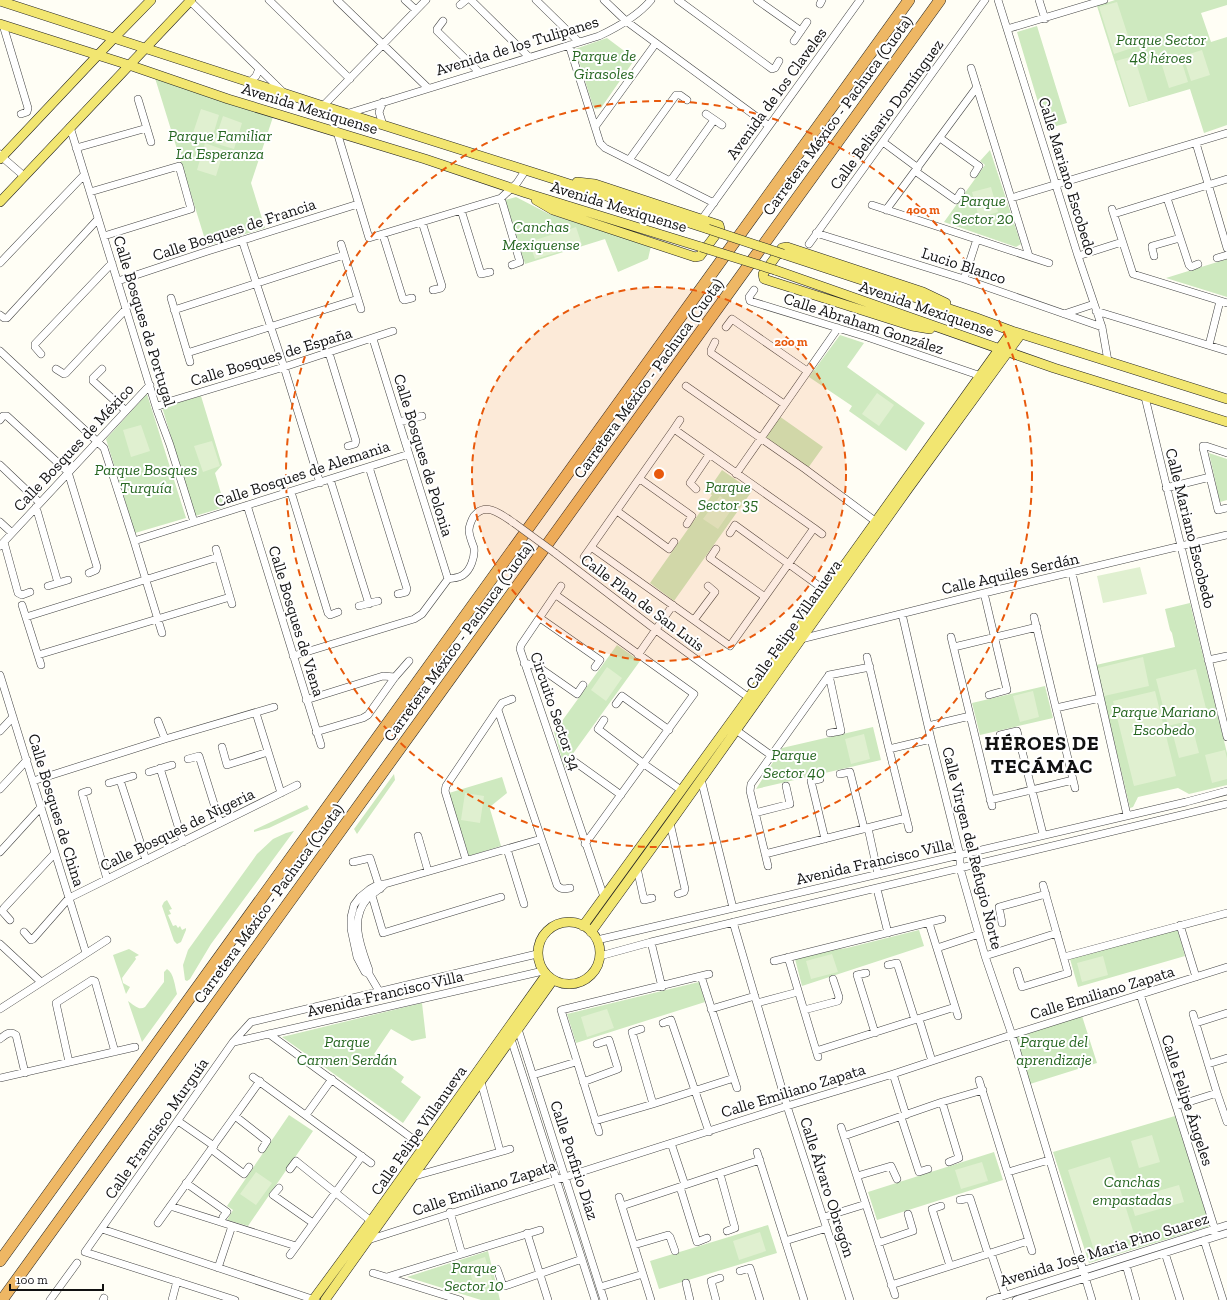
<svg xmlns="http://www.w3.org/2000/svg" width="1227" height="1300" viewBox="0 0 1227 1300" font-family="'Zilla Slab',serif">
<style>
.green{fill:#cee9bf}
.pitch{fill:#e0f0d0}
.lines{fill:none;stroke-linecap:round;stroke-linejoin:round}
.minor-casing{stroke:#444;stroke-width:8}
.major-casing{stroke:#222;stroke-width:10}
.highway-casing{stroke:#222;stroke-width:12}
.minor{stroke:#fff;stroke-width:7}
.major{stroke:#f2e671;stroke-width:9}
.highway{stroke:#eeb764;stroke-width:11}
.minor-bridge-casing{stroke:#444;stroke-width:8;stroke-linecap:butt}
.major-bridge-casing{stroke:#222;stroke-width:10;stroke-linecap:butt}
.minor-bridge{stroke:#fff;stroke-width:7}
.major-bridge{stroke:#f2e671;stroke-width:9}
.ring{fill:none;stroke:#e8590c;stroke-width:2;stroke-dasharray:7 5}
.labels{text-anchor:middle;stroke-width:4;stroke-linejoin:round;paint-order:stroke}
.park-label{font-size:16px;font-style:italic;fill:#276722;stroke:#fff}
.street-label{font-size:16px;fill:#111;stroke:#fff}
.district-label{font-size:20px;font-weight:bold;letter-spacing:1px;fill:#111;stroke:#fff}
.centre{fill:#e8590c;stroke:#fff;stroke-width:2}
.ring-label{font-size:12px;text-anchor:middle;font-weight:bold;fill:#e8590c;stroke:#fff;stroke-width:4;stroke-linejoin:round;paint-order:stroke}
</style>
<rect width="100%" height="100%" fill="#fffef5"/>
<path class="green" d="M1115,0H1227V5L1201,13L1211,42L1227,37V125L1204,133L1190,89L1129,107L1097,6Z
M1037,26L1067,123L1046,129L1017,32Z
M607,38L635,59L601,108L595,109L593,106L575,49Z
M155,78L273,117L251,183L265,228L207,246Z
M990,150L1021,244L1016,247L944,222L985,165L980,161Z
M516,197L549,214L651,246L648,259L618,272L605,239L525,264L505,200Z
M1227,259V297L1166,278Z
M840,335L864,343L847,367L925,423L906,451L849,411L852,406L809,377Z
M147,394L186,518L135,533L106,439Z
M201,396L222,465L215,473L225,507L195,516L162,407Z
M779,416L823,447L808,468L764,437Z
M1209,453L1227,459V500L1220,502Z
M722,470L752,491L674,601L650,583L712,495L707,492Z
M1190,603L1227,753V785L1189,794L1178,788L1138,797L1133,807L1130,808L1096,665L1175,647L1172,633L1170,630L1165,609Z
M617,645L640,661L564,766L554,732Z
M1045,686L1053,718L980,735L972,703Z
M873,727L881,760L756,789L782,748Z
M394,774L395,780L357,834L354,829Z
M502,777L507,793L491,806L490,809L501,846L469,856L449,793Z
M307,805L309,809L269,828L254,832V830Z
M294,831L211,944L190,979L187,981L185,980L183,965L188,950L257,854L273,839L286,833Z
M167,900L172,909L169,910L171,914L168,915L173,926L176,925L178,928L180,926L182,930L186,928V930L181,942L177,944L174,941L162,906L164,902Z
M1177,928L1185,956L1078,987L1070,959Z
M919,930L924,946L802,986L795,959L833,950L847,948Z
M129,949L139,955L135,957L136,959L122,978L123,983L130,987L126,994L113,955Z
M167,969C174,973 175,987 177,994L142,1042L128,1001C134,1005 139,1011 145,1007L164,982V972Z
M699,982L705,1002L576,1043L567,1014Z
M422,1003L426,1038L412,1041L391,1029L374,1054L404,1077L401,1082L421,1097L403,1123L282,1037Z
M1082,1016L1097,1063L1030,1084L1016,1037Z
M289,1115L313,1131L248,1226L227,1220L233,1210L227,1206Z
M1175,1116L1210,1226L1089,1263L1053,1152Z
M994,1152L1003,1180L877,1220L868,1192Z
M768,1225L777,1253L659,1289L650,1261Z
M488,1251L500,1300H481L407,1277Z"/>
<path class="pitch" d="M1117,2L1132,48L1114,54L1099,7Z
M1202,50L1210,75L1191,81L1183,56Z
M1134,56L1148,101L1130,106L1116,61Z
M1180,56L1188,82L1169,88L1161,62Z
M201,109L219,115L211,142L192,136Z
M223,116L242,123L234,149L214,143Z
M205,143L224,150L216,176L197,170Z
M991,187L998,212L979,218L972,192Z
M576,227L582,245L535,259L529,242Z
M877,393L894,405L879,426L862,414Z
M141,425L150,451L131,457L123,430Z
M212,441L220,466L203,472L194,446Z
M720,496L734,506L718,529L703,519Z
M1140,567L1147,594L1103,603L1097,576Z
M1143,657L1149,686L1104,696L1098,668Z
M607,667L622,678L606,701L591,690Z
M1196,669L1208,716L1168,726L1156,679Z
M1033,691L1039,717L1020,722L1013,696Z
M1155,691L1176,776L1134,786L1113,701Z
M1192,726L1199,753L1179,758L1172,731Z
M864,734L870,759L851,764L845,739Z
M1225,750L1227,758V779L1212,783L1205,755Z
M465,793L484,796L480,823L461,820Z
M832,954L838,972L811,979L806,961Z
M1103,956L1108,975L1082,982L1077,963Z
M607,1009L614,1028L587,1037L581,1017Z
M1152,1135L1160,1162L1139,1168L1131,1141Z
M1110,1157L1135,1237L1094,1250L1068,1170Z
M982,1162L988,1181L961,1189L955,1170Z
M256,1172L272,1183L256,1205L240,1194Z
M1179,1185L1184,1202L1135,1216L1130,1199Z
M760,1232L766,1251L739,1260L733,1241Z
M485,1257L493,1283L475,1289L467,1263Z"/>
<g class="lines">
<defs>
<path id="minor" d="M269,0L350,79
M337,0L428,88
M405,0L416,10
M471,0L529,57
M536,0L579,42
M604,0L626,21L769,126
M678,0L772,69L775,68L779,61
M757,0L801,31
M998,0L1078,256L1102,327L1108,361
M1039,0L1045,19
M190,1L284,93
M820,4L822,0
M460,5L466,0
M443,21L437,29V31L479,72
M3,25L28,108L27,112L21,114
M1007,29L1104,0
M794,41L807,22
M569,45L600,143L605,148L714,203
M971,68L1029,256
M250,82L256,76L259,69
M138,99L151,142
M323,106L426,0
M346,114L599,36C618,27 638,16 651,0
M706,114L722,125
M383,125L379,112L383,102
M70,127L157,410L170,445L194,522
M595,127L656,43
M337,132L369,238L501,198L517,183L525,171
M940,138L979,166L974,174
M883,142L918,168
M1196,143L1227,248
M76,148L147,128
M0,154L2,157L24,176
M629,160L676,95H680L687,100
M915,171L956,200L961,192
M671,180L714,120
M90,192L179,166L191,209L104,236
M501,198L520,262L512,265
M1011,198L1227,133
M1167,198L1189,265L1191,267L1198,264
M872,205L1049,263
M1112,209L1133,274L1227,303
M461,210L481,274L490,272
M886,210L977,87
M1114,214L1227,179
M702,219L860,0
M422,222L442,286L441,288L433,290
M816,233L964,279L1102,327
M383,235L403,299L404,300L412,298
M242,240L284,367L320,483
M341,244L361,309
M809,244L985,0
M1078,256L1122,242
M1154,256L1152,248V246L1180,238
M1217,258L1227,255
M0,263L84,175
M964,279L977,239
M118,281L208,251L358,204
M754,290L749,297L750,301L867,337L981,376
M171,298L190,362
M174,310L344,255
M1096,311L1227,351
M1064,314L1094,304
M0,315L4,318H7L98,219
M726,327L732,319L807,371
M373,339L448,579
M715,342L711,350V353L784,404
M1209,345L1220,301
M0,351L104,448L134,541L162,633
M187,353L358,299
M329,353L356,441L355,444L348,446
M41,354L35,347V344L112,263
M56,369L64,374L66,373L126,309
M102,369L93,378V381L125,410
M686,386L805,469L875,521
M1145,397L1227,737
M156,407L171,401L284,367L393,331
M0,420L3,416H7L68,472L97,567L96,570L89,573
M399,422L422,416
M674,429L680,420
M1227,453L1206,446H1203V448L1218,510L1227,508
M0,465L40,503
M369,467L407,589L406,592L398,594
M736,474L838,328
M330,479L369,604
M640,479L692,516L687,524
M1166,488L1210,477
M696,489L690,483L709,455
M291,492L328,613L330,615L338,612
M247,505L321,745
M36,507L58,583
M617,511L669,549L674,542
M0,522L12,533
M814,528L822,534
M730,533L735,525L826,591
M134,541L409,454
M4,542L18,593L22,595L30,592
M0,546L150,385
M216,549L232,604
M716,549L710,558L765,597
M555,553L656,630L752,700
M584,557L674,429L814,528L730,646L591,547
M1072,573L1127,815
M48,586L68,580
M561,586L521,645L520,649L604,897
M984,593L1007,690L989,695
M556,595L694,694L585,844
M22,605L41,665
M359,606L378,601
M902,614L931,739L960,855V868L985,956L1012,1035L1092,1300
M26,617L218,557
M1034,617L1075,788
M540,618L600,660L595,667
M694,620L715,592L708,586
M951,637L992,806
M801,639L984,593L1227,535
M954,647L1037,627
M38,655L230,597
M638,655L673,605
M293,656L414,619L422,614L448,579C453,578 459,578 463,575C471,570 475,556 474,548C472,542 469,536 469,530C469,526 472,519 474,516C486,501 502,515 514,523
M867,657L889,749L909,829
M1208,660L1227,656
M524,663L537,666L577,694L583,685
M0,675L86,953
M829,675L841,731L830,733
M306,700L383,676L395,677
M616,704L622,696L669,730
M1056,708L1100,698
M498,710L557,885C561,890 564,889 570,888
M256,713L281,793
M604,720L598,729L644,764L681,790
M158,721L165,739
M928,726L970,716
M736,730L772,756
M0,731L13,717
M316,732L363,718L368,715L395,677L409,661
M1000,735L1017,731L1043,834
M222,747L227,765L268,752
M889,749L931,739
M188,759L199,756L220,823
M160,768L183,842
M570,768L575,762L621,795
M149,772L172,765
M840,774L850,772L864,828
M701,779L733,908
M820,779L811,781L825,839
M120,780L146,860
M33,781L165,739L274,707
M109,783L133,776
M0,789L27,760
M88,791L82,793L107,879
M990,800L1073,780
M755,813L790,804L786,786
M670,823L685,889L684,892L678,894
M868,828L878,874
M418,836L428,871
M507,849L524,904
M0,852L41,807
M765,854L906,818
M466,860L445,791L446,786L502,703L512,699
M353,862L370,858L380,889
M768,866L750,791L751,784L829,675L870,667
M637,868L644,900L652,898
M370,889L383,933L501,897
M877,889L888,933
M10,920L2,911L4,908L55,853
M733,922L787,1106L850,1300
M929,923L958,1016
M1002,923L999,907L1046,894
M1180,925L1196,977
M24,932L31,940L33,939L69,898L297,785
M597,940L1186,802L1227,791
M651,942L662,987
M0,944L41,982
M937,948L979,934
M600,956L651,942L1227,804
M985,956L1057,933
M788,957L818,1057
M1064,957L1227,913
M774,961L942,919
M888,965L897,963L915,1020
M1017,971L1022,987L1068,973L1043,885
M866,973L857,975L875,1033
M369,974V970C361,947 349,920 367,899C372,893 380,890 385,884
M701,976L737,1088
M379,991L369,974L365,972L357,957L351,929V917L354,905L360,897L370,889L379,884H385L541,839
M1140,994L1176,1106L1217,1236
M757,1003L798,992
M0,1009L107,940
M711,1009L755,996
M804,1010L838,1001L839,997L833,979
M1193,1014L1217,1093L1227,1122
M919,1019L932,1061
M663,1023L671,1020L709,1132
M1196,1023L1227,1013
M518,1029L604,1300
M641,1029L632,1032L653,1104
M269,1034L424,1147
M0,1039C5,1035 10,1030 16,1035L25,1073
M511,1039L595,1300
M234,1042L543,971
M816,1051L955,1007
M69,1062L56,1003L92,980L95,981L115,1052
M1208,1064L1227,1058
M893,1074L906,1115
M533,1075L576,1062
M253,1077L371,1163
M0,1078L135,1047
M979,1080L1032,1251
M481,1082L500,1151
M583,1082L618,1069L609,1040L597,1044
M942,1102L959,1158L949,1162
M1176,1106L1217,1093
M306,1115L332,1079
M235,1116L267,1141L262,1149
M901,1117L919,1172L928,1169
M178,1121L214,1146
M595,1121L653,1104L734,1078
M841,1127L895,1295
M599,1132L561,1010L709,974
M844,1136L942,1102L983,1090
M671,1143L685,1185
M211,1149L244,1174L249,1167
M757,1152L804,1300
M290,1169L296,1161L371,1221
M1008,1172L1049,1160
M720,1174L735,1228L727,1231
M415,1176L510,1149
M857,1176L891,1166L897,1179
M186,1183L227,1212L223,1217
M680,1187L697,1242L707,1238
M279,1188L273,1195L313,1223
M619,1197L651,1300
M960,1200L970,1198L988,1254
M170,1206L296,1246
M622,1206L760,1160
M941,1206L932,1209L950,1266
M450,1212L462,1254
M824,1217L866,1204
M158,1223L260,1081
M102,1229L315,1300
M527,1233L548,1300
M368,1240L787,1106L893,1074L1005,1037L1227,967
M1204,1240L1223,1300
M785,1241L827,1228
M878,1243L913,1231L908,1214
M634,1245L668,1235L670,1237L675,1251
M991,1253L1005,1295
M1165,1253L1180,1300
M290,1255L362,1156
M1126,1265L1136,1300
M218,1268L232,1226
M497,1269L503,1286H505L582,1259
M740,1271L750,1268L760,1300
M373,1273L460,1300
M387,1277L540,1230
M686,1283L690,1300
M891,1285L1028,1241
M600,1287L643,1274
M50,1300L77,1263
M103,1300L104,1298
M172,1300L177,1281
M235,1300L85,1252L233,1042L251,1022L537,954
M716,1300L711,1281L720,1278
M990,1300L1227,1225
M1016,1300L1227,1233"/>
<path id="major" d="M0,1L323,106L560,181L708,229
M0,24L129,65L228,99L425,159L526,193L701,247
M0,159L114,38L151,0
M536,200L553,210L695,257L700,256L720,229L719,225L595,184L577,182
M0,202L191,0
M783,254L974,317L1012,331L1227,399
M775,270L1054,368L1227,422
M930,329L912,326L764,279L763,274L782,248L787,247L923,292L946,303
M538 953a31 31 0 1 1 62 0a31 31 0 1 1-62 0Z
M583,926L826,591L1012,331
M591,932L670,823L908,489L1021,334
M313,1300L371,1221L546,975
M325,1300L553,980"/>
<path id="highway" d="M0,1261L909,0
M2,1300L940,0"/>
</defs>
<use href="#minor" class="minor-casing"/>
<use href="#major" class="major-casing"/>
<use href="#highway" class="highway-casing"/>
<use href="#minor" class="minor"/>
<use href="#major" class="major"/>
<use href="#highway" class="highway"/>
<defs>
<path id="minor-bridge" d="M514,523L555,553"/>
<path id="major-bridge" d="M708,229L783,254
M701,247L775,270"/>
</defs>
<use href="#minor-bridge" class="minor-bridge-casing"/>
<use href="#major-bridge" class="major-bridge-casing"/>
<use href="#minor-bridge" class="minor-bridge"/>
<use href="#major-bridge" class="major-bridge"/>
</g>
<circle cx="659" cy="474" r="187" fill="#e8590c" fill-opacity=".12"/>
<g class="ring">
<circle cx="659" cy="474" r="187"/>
<circle cx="659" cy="474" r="373"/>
</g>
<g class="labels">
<g class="park-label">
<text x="1161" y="45">Parque Sector<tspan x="1161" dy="18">48 héroes</tspan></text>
<text x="604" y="61">Parque de<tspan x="604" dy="18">Girasoles</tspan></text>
<text x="220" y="141">Parque Familiar<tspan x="220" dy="18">La Esperanza</tspan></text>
<text x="983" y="206">Parque<tspan x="983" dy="18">Sector 20</tspan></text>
<text x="541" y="232">Canchas<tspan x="541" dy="18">Mexiquense</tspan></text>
<text x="146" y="475">Parque Bosques<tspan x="146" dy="18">Turquía</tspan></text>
<text x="728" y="492">Parque<tspan x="728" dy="18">Sector 35</tspan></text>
<text x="1164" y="717">Parque Mariano<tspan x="1164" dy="18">Escobedo</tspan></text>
<text x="794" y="760">Parque<tspan x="794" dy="18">Sector 40</tspan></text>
<text x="347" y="1047">Parque<tspan x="347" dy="18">Carmen Serdán</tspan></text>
<text x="1054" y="1047">Parque del<tspan x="1054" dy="18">aprendizaje</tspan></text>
<text x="1132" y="1187">Canchas<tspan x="1132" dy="18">empastadas</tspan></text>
<text x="474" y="1273">Parque<tspan x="474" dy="18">Sector 10</tspan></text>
</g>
<g class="street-label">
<text transform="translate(517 45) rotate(-17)" y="6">Avenida de los Tulipanes</text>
<text transform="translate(776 93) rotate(-54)" y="6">Avenida de los Claveles</text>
<text transform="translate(310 108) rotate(17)" y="6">Avenida Mexiquense</text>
<text transform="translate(886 114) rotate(-54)" y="6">Calle Belisario Domínguez</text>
<text transform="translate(837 115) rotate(-54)" y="6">Carretera México - Pachuca (Cuota)</text>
<text transform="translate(1068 176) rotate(73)" y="6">Calle Mariano Escobedo</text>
<text transform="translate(619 206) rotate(17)" y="6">Avenida Mexiquense</text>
<text transform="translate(234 229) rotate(-18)" y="6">Calle Bosques de Francia</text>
<text transform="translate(964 265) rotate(18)" y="6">Lucio Blanco</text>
<text transform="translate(927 308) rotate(19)" y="6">Avenida Mexiquense</text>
<text transform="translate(145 321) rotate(73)" y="6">Calle Bosques de Portugal</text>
<text transform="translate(864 323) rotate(18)" y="6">Calle Abraham González</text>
<text transform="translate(271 356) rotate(-17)" y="6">Calle Bosques de España</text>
<text transform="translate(648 378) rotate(-54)" y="6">Carretera México - Pachuca (Cuota)</text>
<text transform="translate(73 447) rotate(-47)" y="6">Calle Bosques de México</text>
<text transform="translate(424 455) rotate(73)" y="6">Calle Bosques de Polonia</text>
<text transform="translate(302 473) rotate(-18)" y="6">Calle Bosques de Alemania</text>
<text transform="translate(1191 528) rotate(76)" y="6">Calle Mariano Escobedo</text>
<text transform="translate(1010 573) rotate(-13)" y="6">Calle Aquiles Serdán</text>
<text transform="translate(643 602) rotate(37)" y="6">Calle Plan de San Luis</text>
<text transform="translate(297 621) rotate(73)" y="6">Calle Bosques de Viena</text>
<text transform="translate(793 624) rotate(-55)" y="6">Calle Felipe Villanueva</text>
<text transform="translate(458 641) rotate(-54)" y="6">Carretera México - Pachuca (Cuota)</text>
<text transform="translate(556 711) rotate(71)" y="6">Circuito Sector 34</text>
<text transform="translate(57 810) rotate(73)" y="6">Calle Bosques de China</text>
<text transform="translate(177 829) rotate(-26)" y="6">Calle Bosques de Nigeria</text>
<text transform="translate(973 848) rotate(76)" y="6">Calle Virgen del Refugio Norte</text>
<text transform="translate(874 861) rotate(-13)" y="6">Avenida Francisco Villa</text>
<text transform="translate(268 903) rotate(-54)" y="6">Carretera México - Pachuca (Cuota)</text>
<text transform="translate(1102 992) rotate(-17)" y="6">Calle Emiliano Zapata</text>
<text transform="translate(385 993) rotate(-13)" y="6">Avenida Francisco Villa</text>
<text transform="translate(793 1090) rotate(-17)" y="6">Calle Emiliano Zapata</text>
<text transform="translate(1188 1100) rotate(72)" y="6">Calle Felipe Ángeles</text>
<text transform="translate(156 1128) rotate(-55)" y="6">Calle Francisco Murguía</text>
<text transform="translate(418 1130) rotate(-55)" y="6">Calle Felipe Villanueva</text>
<text transform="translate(575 1160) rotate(72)" y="6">Calle Porfirio Díaz</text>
<text transform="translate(484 1187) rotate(-18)" y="6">Calle Emiliano Zapata</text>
<text transform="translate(828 1187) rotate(72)" y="6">Calle Álvaro Obregón</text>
<text transform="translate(1104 1249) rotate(-17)" y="6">Avenida Jose Maria Pino Suarez</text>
</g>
<g class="district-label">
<text x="1042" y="750">HÉROES DE<tspan x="1042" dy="23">TECÁMAC</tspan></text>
</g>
</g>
<circle cx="659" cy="474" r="6" class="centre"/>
<g class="ring-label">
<text x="923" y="214">400 m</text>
<text x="791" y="346">200 m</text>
</g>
<path d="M10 1284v6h93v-6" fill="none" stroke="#111111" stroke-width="2"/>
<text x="16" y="1284" font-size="12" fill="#111111" stroke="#ffffff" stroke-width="3" paint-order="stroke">100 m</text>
</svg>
